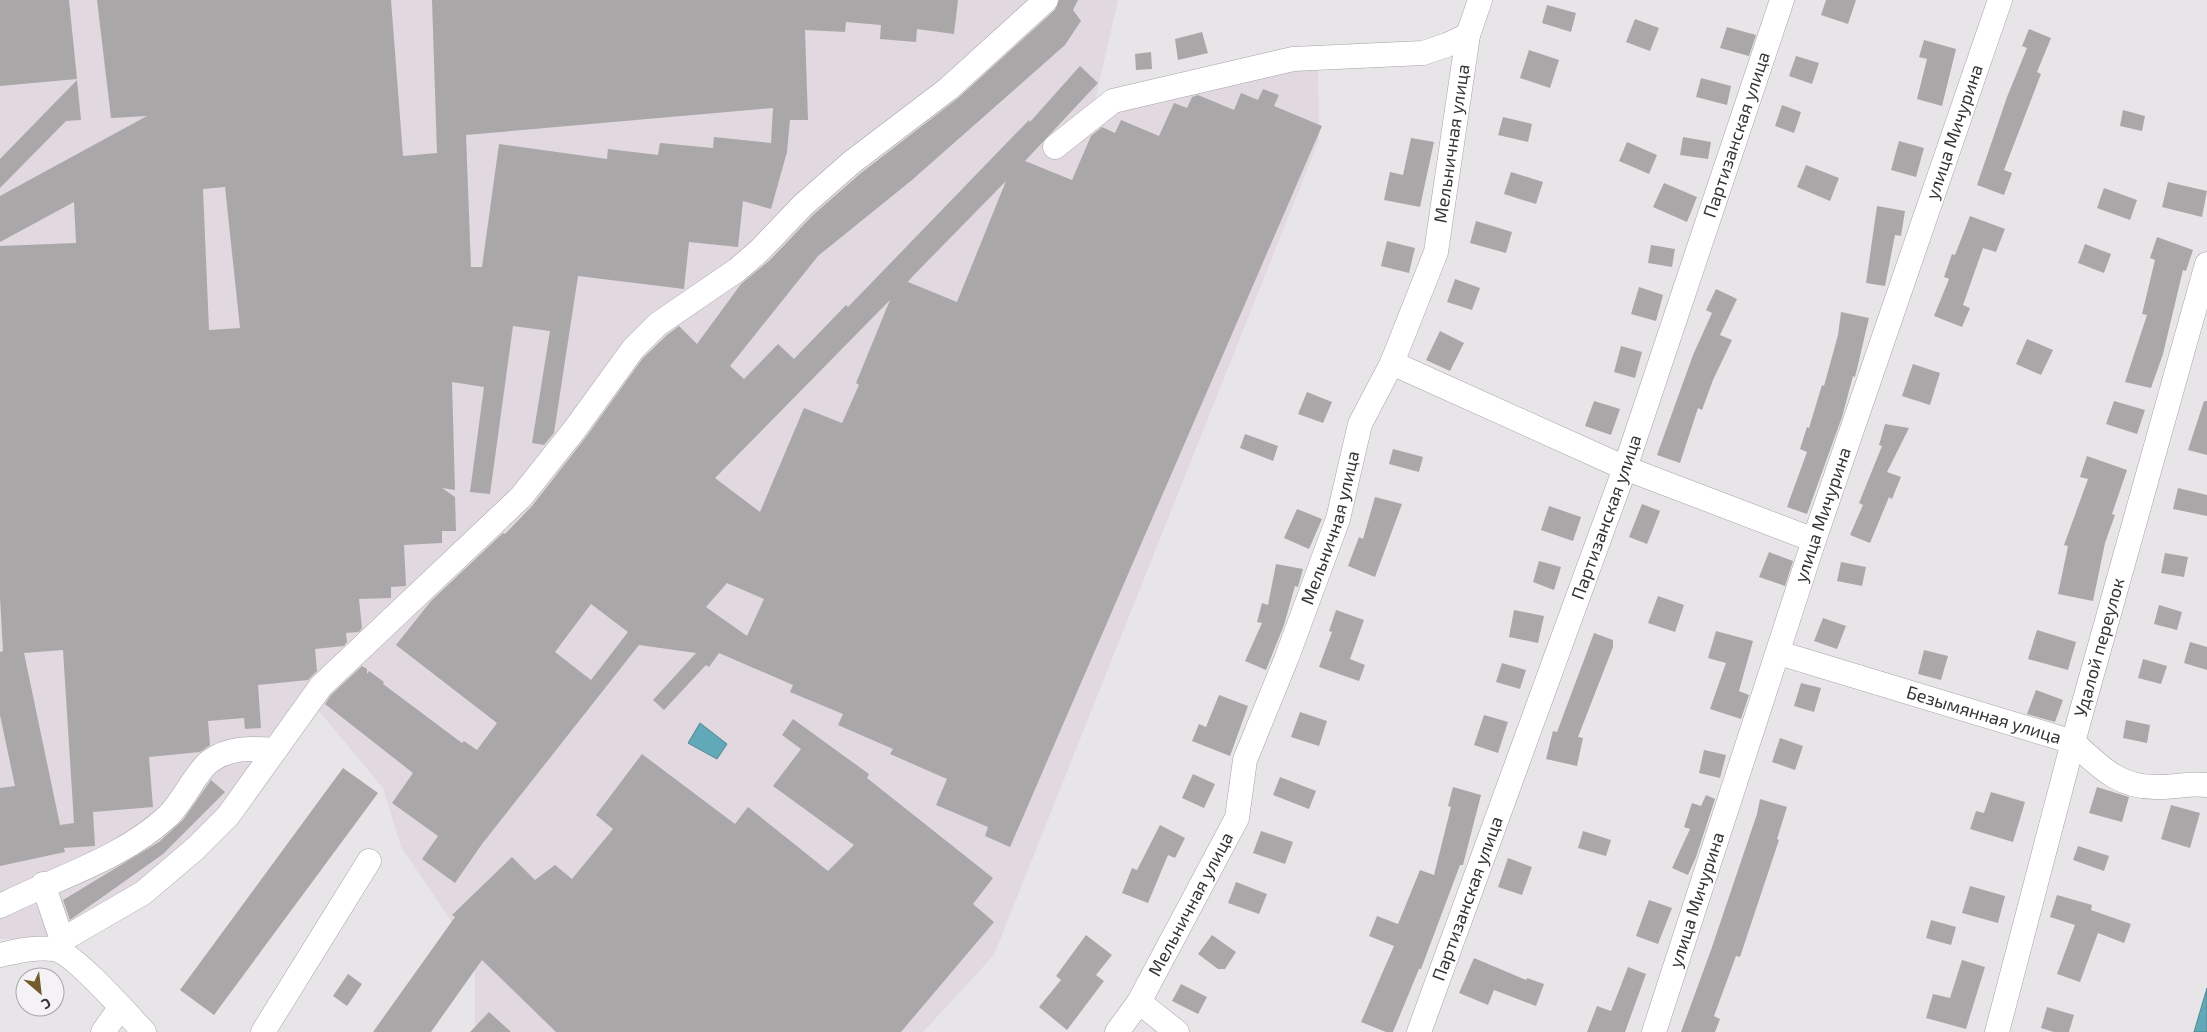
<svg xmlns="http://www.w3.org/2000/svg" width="2207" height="1032" viewBox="0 0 2207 1032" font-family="'Exo 2',sans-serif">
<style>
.built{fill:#e1d8e0}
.water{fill:#61a8b8;stroke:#548691}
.building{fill:#aaa7a9;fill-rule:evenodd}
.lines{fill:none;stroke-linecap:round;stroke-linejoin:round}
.minor-casing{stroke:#a5a2a5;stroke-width:25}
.minor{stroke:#fff;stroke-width:24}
.labels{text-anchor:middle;stroke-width:4;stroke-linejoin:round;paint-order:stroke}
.street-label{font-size:18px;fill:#363536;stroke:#f5f2f5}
</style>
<rect width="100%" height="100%" fill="#e8e5e8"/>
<path class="built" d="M0,0H1118L1092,114L1318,58L1319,140L994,955L923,1032H480L475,1027V956L401,847L383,788L309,699L215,827L54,940L0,939Z"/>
<path class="water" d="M700,723L727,744L717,759L688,743Z
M2207,988V1032H2194Z"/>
<path class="building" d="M0,0H69L77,79L0,86Z
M97,0H391L403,156L437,153L432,0H958L954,34L917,29L916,42L880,39L881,25L846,22L845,32L805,30L808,120H790L787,152L771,209L743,201L738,247L689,242L684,289L578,276L554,433L544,445L532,443L550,331L513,326L490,494L470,492L484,387L452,382L455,490L442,488L455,497L456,531H442V543L404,545L406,586L391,587V598L359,599L362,628L359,632L346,633L347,642L344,646L315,649L317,671L308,680L258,685L261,728L245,729L244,718L208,721L210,745L200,752L149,757L153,807L93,812L95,846L64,848L65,852L0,866V788L15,786L0,715V652L3,651L0,597V246L76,243L74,202L0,242V196L147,116L111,118ZM773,108L771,143L714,137L713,148L660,143L658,155L608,149L607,159L499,144L482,267H471L466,135ZM225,187L240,328L209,330L203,189ZM63,650L74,823L60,825L24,653Z
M1059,0H1078L1073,10L1081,21L1065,45L912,180L818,256L730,366L744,379L778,344L794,359L846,305L848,307L1029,120L1030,122L1080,66L1098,83L1025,161L1072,180L1091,136L1102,127L1115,133L1121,120L1159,136L1174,103L1187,108L1192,97L1198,95L1234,110L1241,93L1258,100L1263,89L1279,95L1274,106L1322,126L1010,847L985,836L988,827L936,805L947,779L890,754L893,749L838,725L843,714L790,692L793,685L719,653L709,667L706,665L664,710L653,700L696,653L639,645L482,844L455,883L422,859L438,836L392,803L413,773L325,704L331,695L362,666L367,669V674L369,671L384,682L383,684L462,743L464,741L477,750L497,723L396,645L431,601L503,533L505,534L532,506L586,437L643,358L667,335L679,326L697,344L741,284L770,260L813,215L861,173L957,99L1055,10ZM1006,181L957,302L908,282L912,277ZM890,300L856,383L859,385L842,423L804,408L760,512L715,478ZM727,583L764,599L747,636L706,607ZM591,604L628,632L591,680L555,652Z
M1826,0H1856L1848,24L1821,15Z
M1547,5L1576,13L1571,32L1542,23Z
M1635,19L1659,28L1650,51L1626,42Z
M1727,27L1756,35L1749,56L1720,48Z
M2029,29L2051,38L2037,72L2041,74L2004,170L2012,173L2004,195L1977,185L2007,97L2027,48L2022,46Z
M1202,32L1208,53L1178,60L1175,39Z
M1924,40L1956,49L1942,106L1917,99L1927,59L1919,57Z
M1529,50L1559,60L1550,88L1520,78Z
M1151,52L1152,69L1136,70L1135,54Z
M1796,56L1819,63L1812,84L1789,76Z
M1701,78L1731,86L1727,105L1696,97Z
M77,80L81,120L66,121L0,188V159Z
M1782,105L1801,112L1794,133L1775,126Z
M2123,110L2145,116L2142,131L2120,126Z
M1503,117L1532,124L1528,142L1498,135Z
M1683,137L1711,142L1708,159L1680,155Z
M1411,138L1434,142L1420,207L1384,200L1390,172L1403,175Z
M1899,141L1924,148L1916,177L1891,170Z
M1627,142L1657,155L1649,174L1619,161Z
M1806,165L1839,178L1830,201L1797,187Z
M1511,172L1543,182L1536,204L1504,194Z
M2168,182L2207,191L2202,217L2162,207Z
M1664,183L1697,197L1687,222L1653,207Z
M2104,188L2137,200L2130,220L2097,208Z
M1877,206L1905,211L1901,236L1895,235L1885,286L1866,283Z
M1970,216L2005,229L1996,252L1983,248L1963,305L1970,308L1962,327L1934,316L1949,279L1944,277L1952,254L1955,255Z
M1476,221L1512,232L1506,253L1470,243Z
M2157,237L2193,250L2186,271L2183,270L2163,354L2151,388L2125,382L2147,315L2142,314L2155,260L2150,258Z
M1387,241L1415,248L1409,273L1381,266Z
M2085,244L2111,254L2104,273L2078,263Z
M1651,245L1675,249L1672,267L1648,263Z
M1455,279L1480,288L1472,310L1447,302Z
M1639,287L1663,295L1656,321L1631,314Z
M1716,289L1737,299L1720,335L1732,340L1713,380L1702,410L1698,408L1680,463L1657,455L1693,355L1712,313L1706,310Z
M1841,312L1869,318L1855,377L1853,376L1842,417L1807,514L1787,507L1807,452L1800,449L1807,427L1809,428L1822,385L1824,386L1838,335Z
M1440,331L1464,343L1450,371L1426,360Z
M2027,339L2053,350L2041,375L2016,364Z
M1621,346L1642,352L1635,378L1614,372Z
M1913,364L1940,373L1930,405L1902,396Z
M1307,392L1332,402L1323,423L1298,414Z
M1594,401L1620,409L1611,435L1585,426Z
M2114,401L2145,410L2137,434L2106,424Z
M2204,401H2207V455L2188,450Z
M1885,424L1909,428L1887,472L1901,477L1892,499L1889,497L1870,543L1850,535L1863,505L1859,503L1882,446L1879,445Z
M1245,434L1278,446L1273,461L1240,448Z
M1393,449L1423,457L1419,472L1389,464Z
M2087,456L2127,470L2112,514L2115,515L2105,543L2093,601L2058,594L2068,546L2064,545L2088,479L2080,477Z
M2178,488L2207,495V516L2173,509Z
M1375,497L1402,504L1375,577L1348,566L1359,537L1363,539Z
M1642,504L1660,511L1647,544L1629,537Z
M1549,506L1581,517L1573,541L1541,530Z
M1297,509L1322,519L1309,549L1284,538Z
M1769,552L1793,561L1785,586L1759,577Z
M2165,553L2188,557L2184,577L2161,573Z
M1539,561L1561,567L1554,590L1533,582Z
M1841,562L1866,567L1862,586L1837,581Z
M1276,564L1303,569L1298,587L1295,586L1284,625L1266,670L1245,661L1262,623L1257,622L1262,603L1268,605Z
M1658,596L1684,605L1675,632L1648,623Z
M2159,605L2182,612L2177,630L2154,624Z
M1336,610L1364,620L1350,659L1365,665L1359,681L1319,667L1332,632L1329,631Z
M1514,610L1544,616L1538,643L1509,637Z
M1823,618L1846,626L1837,649L1814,641Z
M2037,630L2076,642L2068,670L2028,659Z
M1716,631L1753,641L1739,691L1749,695L1741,719L1710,709L1726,663L1708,658Z
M1594,633L1613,640V647L1578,737L1583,738L1577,766L1546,759L1553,731L1557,732Z
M2190,642L2207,647V670L2184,663Z
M1924,650L1948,656L1941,680L1918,674Z
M2143,659L2167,666L2161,684L2138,678Z
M1502,663L1526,670L1520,689L1496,682Z
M1801,683L1821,688L1814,712L1794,706Z
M2036,690L2063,700L2055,722L2027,714Z
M1219,695L1248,706L1230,756L1192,741L1199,724L1206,727Z
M1300,712L1327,721L1319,746L1291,737Z
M1484,715L1508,722L1498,753L1474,745Z
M793,719L869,774L867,778L993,878L973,904L994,922L901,1032H556L482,960L431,1032H373L455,917L452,915L512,857L535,880L555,865L572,879L613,829L596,815L642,754L735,824L748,807L828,871L854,845L773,786L801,749L782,735Z
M2126,720L2150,725L2147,743L2123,738Z
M1780,738L1803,746L1795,770L1772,762Z
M1704,750L1726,755L1720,778L1699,773Z
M343,768L378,793L214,1015L180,990Z
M1193,774L1215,784L1204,808L1182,798Z
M1280,777L1316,791L1309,809L1273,795Z
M211,780L225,792L163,854L70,920L63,900L159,842L183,820Z
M1453,787L1481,795L1463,865H1460L1421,969H1419L1393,1032H1386L1361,1022L1394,946L1369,936L1377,916L1398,924L1420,870L1434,875L1451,807L1448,806Z
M2097,787L2129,797L2122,822L2089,813Z
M1991,792L2025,802L2013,842L1970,829L1976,811L1984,813Z
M1706,795L1715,799L1696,857L1688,875L1672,868L1690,829L1684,827L1692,803L1701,806Z
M1760,799L1787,807L1777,839L1779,840L1740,957L1736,956L1714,1016L1720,1019L1715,1032H1681L1711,950L1757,814Z
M2171,805L2200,813L2190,848L2161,839Z
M1160,825L1185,838L1175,858L1168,855L1148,903L1122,893L1132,868L1137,870Z
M1261,831L1293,842L1285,864L1253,853Z
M1583,831L1611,840L1606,856L1578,848Z
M2078,846L2109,856L2104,871L2073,860Z
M1508,858L1532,867L1522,895L1498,887Z
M1236,882L1267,894L1259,914L1228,903Z
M1970,886L2005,896L1998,923L1962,913Z
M2057,895L2092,905L2091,910L2131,924L2124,943L2098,933L2080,982L2057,974L2075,925L2050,917Z
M1649,900L1672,908L1658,944L1636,936Z
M1931,920L1956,927L1951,945L1926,938Z
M1086,935L1112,955L1096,975L1104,981L1067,1030L1039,1007L1061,980L1056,976Z
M1212,935L1236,952L1225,969H1218L1198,954Z
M1474,958L1526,980L1527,978L1544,984L1536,1006L1494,990L1488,1005L1459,993Z
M1962,960L1985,967L1966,1029L1926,1018L1933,994L1950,998Z
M1628,967L1646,974L1625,1032H1587L1597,1006L1611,1011Z
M348,974L362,984L347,1006L333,996Z
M1181,984L1207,997L1198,1014L1172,1001Z
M2047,1007L2074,1015L2069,1032H2054L2041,1028Z
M489,1012L511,1032H470Z"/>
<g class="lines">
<defs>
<g id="minor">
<path d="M1055,147L1113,101L1293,59L1423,53L1447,45L1468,35"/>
<path d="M1392,363L1625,468L1814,540"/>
<path id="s1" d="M1779,653L2073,742C2100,767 2120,789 2160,787C2176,787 2189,783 2207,785"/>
<path d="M43,884L62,940"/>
<path d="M0,906C56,878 122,859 168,816C182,803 196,772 209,762C228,747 252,748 275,750"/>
<path d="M56,949L62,940L143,893L196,848L228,816L321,686L521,497L575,429L633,349L658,324L737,270L760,250L803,205L852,162L948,89L1046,0"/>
<path d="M0,955C17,951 35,947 54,949C73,952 129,1016 144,1032"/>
<path d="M1139,1002L1177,1032"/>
<path d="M103,1032L121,1007"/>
<path d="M263,1032L369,861"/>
<path id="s2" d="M1117,1032L1139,1002L1237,818L1245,760L1287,657L1338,519L1360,424L1392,363L1436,252L1468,35L1480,0"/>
<path id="s3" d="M1419,1032L1625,468L1782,0"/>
<path id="s4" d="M1654,1032L1814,540L2000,0"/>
<path id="s5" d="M1997,1032L2073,742L2207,264"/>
</g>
</defs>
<use href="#minor" class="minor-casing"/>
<use href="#minor" class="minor"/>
</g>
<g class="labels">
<g class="street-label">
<text dy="6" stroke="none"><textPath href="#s4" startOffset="949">улица Мичурина</textPath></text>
<text dy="6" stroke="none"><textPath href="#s3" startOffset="952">Партизанская улица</textPath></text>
<text dy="6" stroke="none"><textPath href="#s2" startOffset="958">Мельничная улица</textPath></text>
<text dy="6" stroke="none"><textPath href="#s4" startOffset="544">улица Мичурина</textPath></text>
<text dy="6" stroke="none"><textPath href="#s3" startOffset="548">Партизанская улица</textPath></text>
<text dy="6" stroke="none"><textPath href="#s2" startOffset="552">Мельничная улица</textPath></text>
<text dy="6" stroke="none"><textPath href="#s5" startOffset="398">Удалой переулок</textPath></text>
<text dy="6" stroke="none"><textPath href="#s1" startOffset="214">Безымянная улица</textPath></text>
<text dy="6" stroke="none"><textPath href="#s3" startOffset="142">Партизанская улица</textPath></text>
<text dy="6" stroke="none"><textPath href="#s4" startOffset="139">улица Мичурина</textPath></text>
<text dy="6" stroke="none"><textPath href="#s2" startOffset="148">Мельничная улица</textPath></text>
</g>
</g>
<g transform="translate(40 992) rotate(152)"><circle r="24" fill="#f5f2f5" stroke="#a9a6a9"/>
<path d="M0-4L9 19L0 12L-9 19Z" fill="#745b2c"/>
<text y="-8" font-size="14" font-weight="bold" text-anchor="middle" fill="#363536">С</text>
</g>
</svg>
